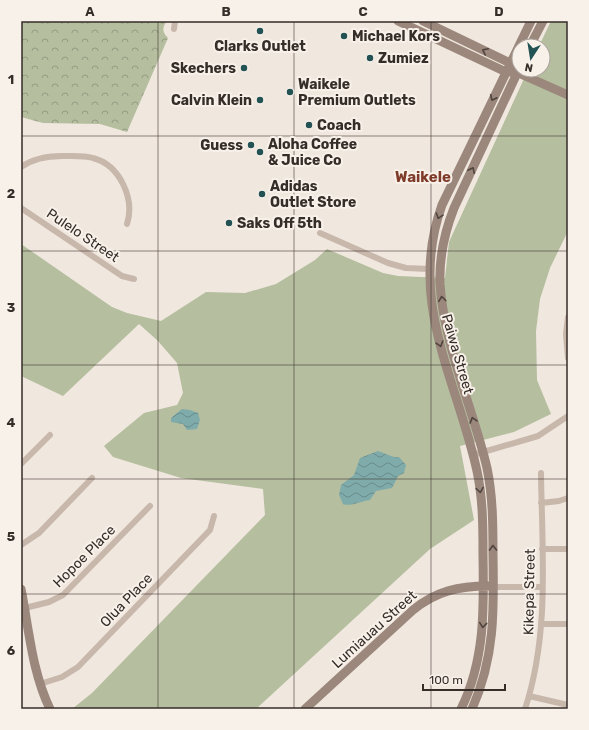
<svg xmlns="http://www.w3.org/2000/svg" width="589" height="730" viewBox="0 0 589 730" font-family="Rubik,sans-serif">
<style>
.grass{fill:#b5be9f}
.park{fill:url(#park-crowns)}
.water{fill:url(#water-waves)}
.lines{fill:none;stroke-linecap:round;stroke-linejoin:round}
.street{stroke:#c8b7ab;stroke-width:6}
.secondary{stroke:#9b877c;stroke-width:9}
.oneway{stroke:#4f443e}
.grid{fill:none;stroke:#362d29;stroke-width:1;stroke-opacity:0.55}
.poi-dot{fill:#225254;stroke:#f8f1ea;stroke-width:1.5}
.labels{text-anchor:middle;stroke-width:4;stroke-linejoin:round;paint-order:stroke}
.poi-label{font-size:14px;font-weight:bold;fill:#362d29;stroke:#f8f1ea;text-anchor:start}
.street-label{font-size:14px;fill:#362d29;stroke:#f8f1ea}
.neighbourhood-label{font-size:15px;font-weight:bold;fill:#7e3b29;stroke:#f8f1ea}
.neatline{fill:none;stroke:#362d29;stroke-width:1.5}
.grid-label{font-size:13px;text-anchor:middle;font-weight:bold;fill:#362d29}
</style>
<defs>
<pattern id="park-crowns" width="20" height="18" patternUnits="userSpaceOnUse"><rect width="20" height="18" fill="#b5be9f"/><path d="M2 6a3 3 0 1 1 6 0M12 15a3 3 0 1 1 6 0" fill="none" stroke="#949b82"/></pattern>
<pattern id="water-waves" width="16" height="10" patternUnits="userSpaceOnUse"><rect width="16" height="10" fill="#7fabab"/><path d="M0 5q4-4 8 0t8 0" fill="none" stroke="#698c8b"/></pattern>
</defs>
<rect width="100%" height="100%" fill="#f0e7de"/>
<path class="grass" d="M551,21H568V231L550,268L540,299L536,331L537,380L551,414L514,432L460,446L474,520L430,549L256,709H72L92,693L265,515L263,489L181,478L113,457L104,446L144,413L177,405L183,393L177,363L158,341L139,324L63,396L21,376V244L112,307L127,313L161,321L206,292L245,293L276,284L315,260L327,249L383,273L398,276L445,278L449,242L528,70H543V46H539Z"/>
<path class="park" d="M21,21H167C162,27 162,32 168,38L127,132L100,124L43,123L21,117Z"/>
<path class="water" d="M182,409L190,410L198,413L200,420L197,429L187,430L183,424L171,422V418Z
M378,451L394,457H399L406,465L404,473L398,476L392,488L376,491L370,500C361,501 350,507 343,504L339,495L341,485L354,475L360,458Z"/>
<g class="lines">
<path class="street" d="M174,29L175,21
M21,167C34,158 47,156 62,156C72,156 83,155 93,158C120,165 135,199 127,224
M21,208L122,276L134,279
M320,233L388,263L406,268L429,269
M568,317L566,334L568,358
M473,455L538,436L568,416
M21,464L50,435
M541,503L559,501L568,498
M21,545L39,533L92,478
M542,549H568
M494,587H542
M25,608L49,602L63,595L150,506
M542,624H568
M40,684L62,677L78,667L210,530L214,516
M529,696L568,705
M525,709C550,633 542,552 541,473"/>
<path class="secondary" d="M398,21L506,72H510
M423,21L510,63L523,75L568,95
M530,46L543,21
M21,589C29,629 32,672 50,709
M305,709L413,610C436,591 459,586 488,586
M461,709C485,660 484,609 483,556C483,527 483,499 477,471C457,379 407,302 442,205L531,21
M472,709C495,657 494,610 493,555C493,526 493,497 487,468C473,408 444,346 440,284C439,258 445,231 454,208L519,69"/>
</g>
<defs><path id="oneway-chevron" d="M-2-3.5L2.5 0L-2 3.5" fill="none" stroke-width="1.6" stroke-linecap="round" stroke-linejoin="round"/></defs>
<g class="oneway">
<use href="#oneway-chevron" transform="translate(485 51) rotate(-154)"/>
<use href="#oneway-chevron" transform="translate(493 98) rotate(116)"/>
<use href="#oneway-chevron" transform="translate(472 170) rotate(-65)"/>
<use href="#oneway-chevron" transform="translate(439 216) rotate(108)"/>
<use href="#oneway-chevron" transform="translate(442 299) rotate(-97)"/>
<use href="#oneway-chevron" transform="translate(440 344) rotate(73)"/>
<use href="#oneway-chevron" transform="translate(473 420) rotate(-106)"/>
<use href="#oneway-chevron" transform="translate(480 490) rotate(81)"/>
<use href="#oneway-chevron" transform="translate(493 548) rotate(-91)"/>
<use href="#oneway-chevron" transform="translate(483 625) rotate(96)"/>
</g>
<path class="grid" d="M158,21V709M294,21V709M431,21V709M21,136H568M21,251H568M21,365H568M21,479H568M21,594H568"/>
<g class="poi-dot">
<circle cx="260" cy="31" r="4"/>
<circle cx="344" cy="36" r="4"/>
<circle cx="370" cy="58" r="4"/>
<circle cx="244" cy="68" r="4"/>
<circle cx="290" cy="92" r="4"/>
<circle cx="260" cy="100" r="4"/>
<circle cx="309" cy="125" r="4"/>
<circle cx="251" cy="145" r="4"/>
<circle cx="260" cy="152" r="4"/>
<circle cx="262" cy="194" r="4"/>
<circle cx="229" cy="223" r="4"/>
</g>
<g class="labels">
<g class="poi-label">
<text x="352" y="41">Michael Kors</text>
<text x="260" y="51" text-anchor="middle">Clarks Outlet</text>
<text x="378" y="63">Zumiez</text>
<text x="236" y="73" text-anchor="end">Skechers</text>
<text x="298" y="89">Waikele<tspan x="298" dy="16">Premium Outlets</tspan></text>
<text x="252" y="105" text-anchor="end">Calvin Klein</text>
<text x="317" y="130">Coach</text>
<text x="268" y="149">Aloha Coffee<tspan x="268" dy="16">&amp; Juice Co</tspan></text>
<text x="243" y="150" text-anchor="end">Guess</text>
<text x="270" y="191">Adidas<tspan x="270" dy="16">Outlet Store</tspan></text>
<text x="237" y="228">Saks Off 5th</text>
</g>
<g class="street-label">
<text transform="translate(83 235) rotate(34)" y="5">Pulelo Street</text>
<text transform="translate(458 354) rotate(74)" y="5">Paiwa Street</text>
<text transform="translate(84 556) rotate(-45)" y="5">Hopoe Place</text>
<text transform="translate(529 592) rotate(-89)" y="5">Kikepa Street</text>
<text transform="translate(126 600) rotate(-46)" y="5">Olua Place</text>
<text transform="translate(374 629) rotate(-42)" y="5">Lumiauau Street</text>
</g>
<g class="neighbourhood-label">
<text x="423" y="182">Waikele</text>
</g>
</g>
<rect width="589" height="730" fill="none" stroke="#f8f1ea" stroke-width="44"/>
<g transform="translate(531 58) rotate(192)"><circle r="19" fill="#f8f1ea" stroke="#aaa39d"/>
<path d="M0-3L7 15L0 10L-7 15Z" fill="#225254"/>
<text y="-6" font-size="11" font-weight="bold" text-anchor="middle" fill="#362d29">N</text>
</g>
<path d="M423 684v6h82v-6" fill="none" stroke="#362d29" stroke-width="2"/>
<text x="429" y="684" font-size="12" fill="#362d29" stroke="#f8f1ea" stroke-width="3" paint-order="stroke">100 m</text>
<rect x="22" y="22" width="545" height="686" class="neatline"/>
<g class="grid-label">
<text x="90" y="16">A</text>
<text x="226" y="16">B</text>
<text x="363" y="16">C</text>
<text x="499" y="16">D</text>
<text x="11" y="84">1</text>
<text x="11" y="198">2</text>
<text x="11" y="312">3</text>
<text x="11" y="427">4</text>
<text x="11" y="541">5</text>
<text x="11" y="655">6</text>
</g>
</svg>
